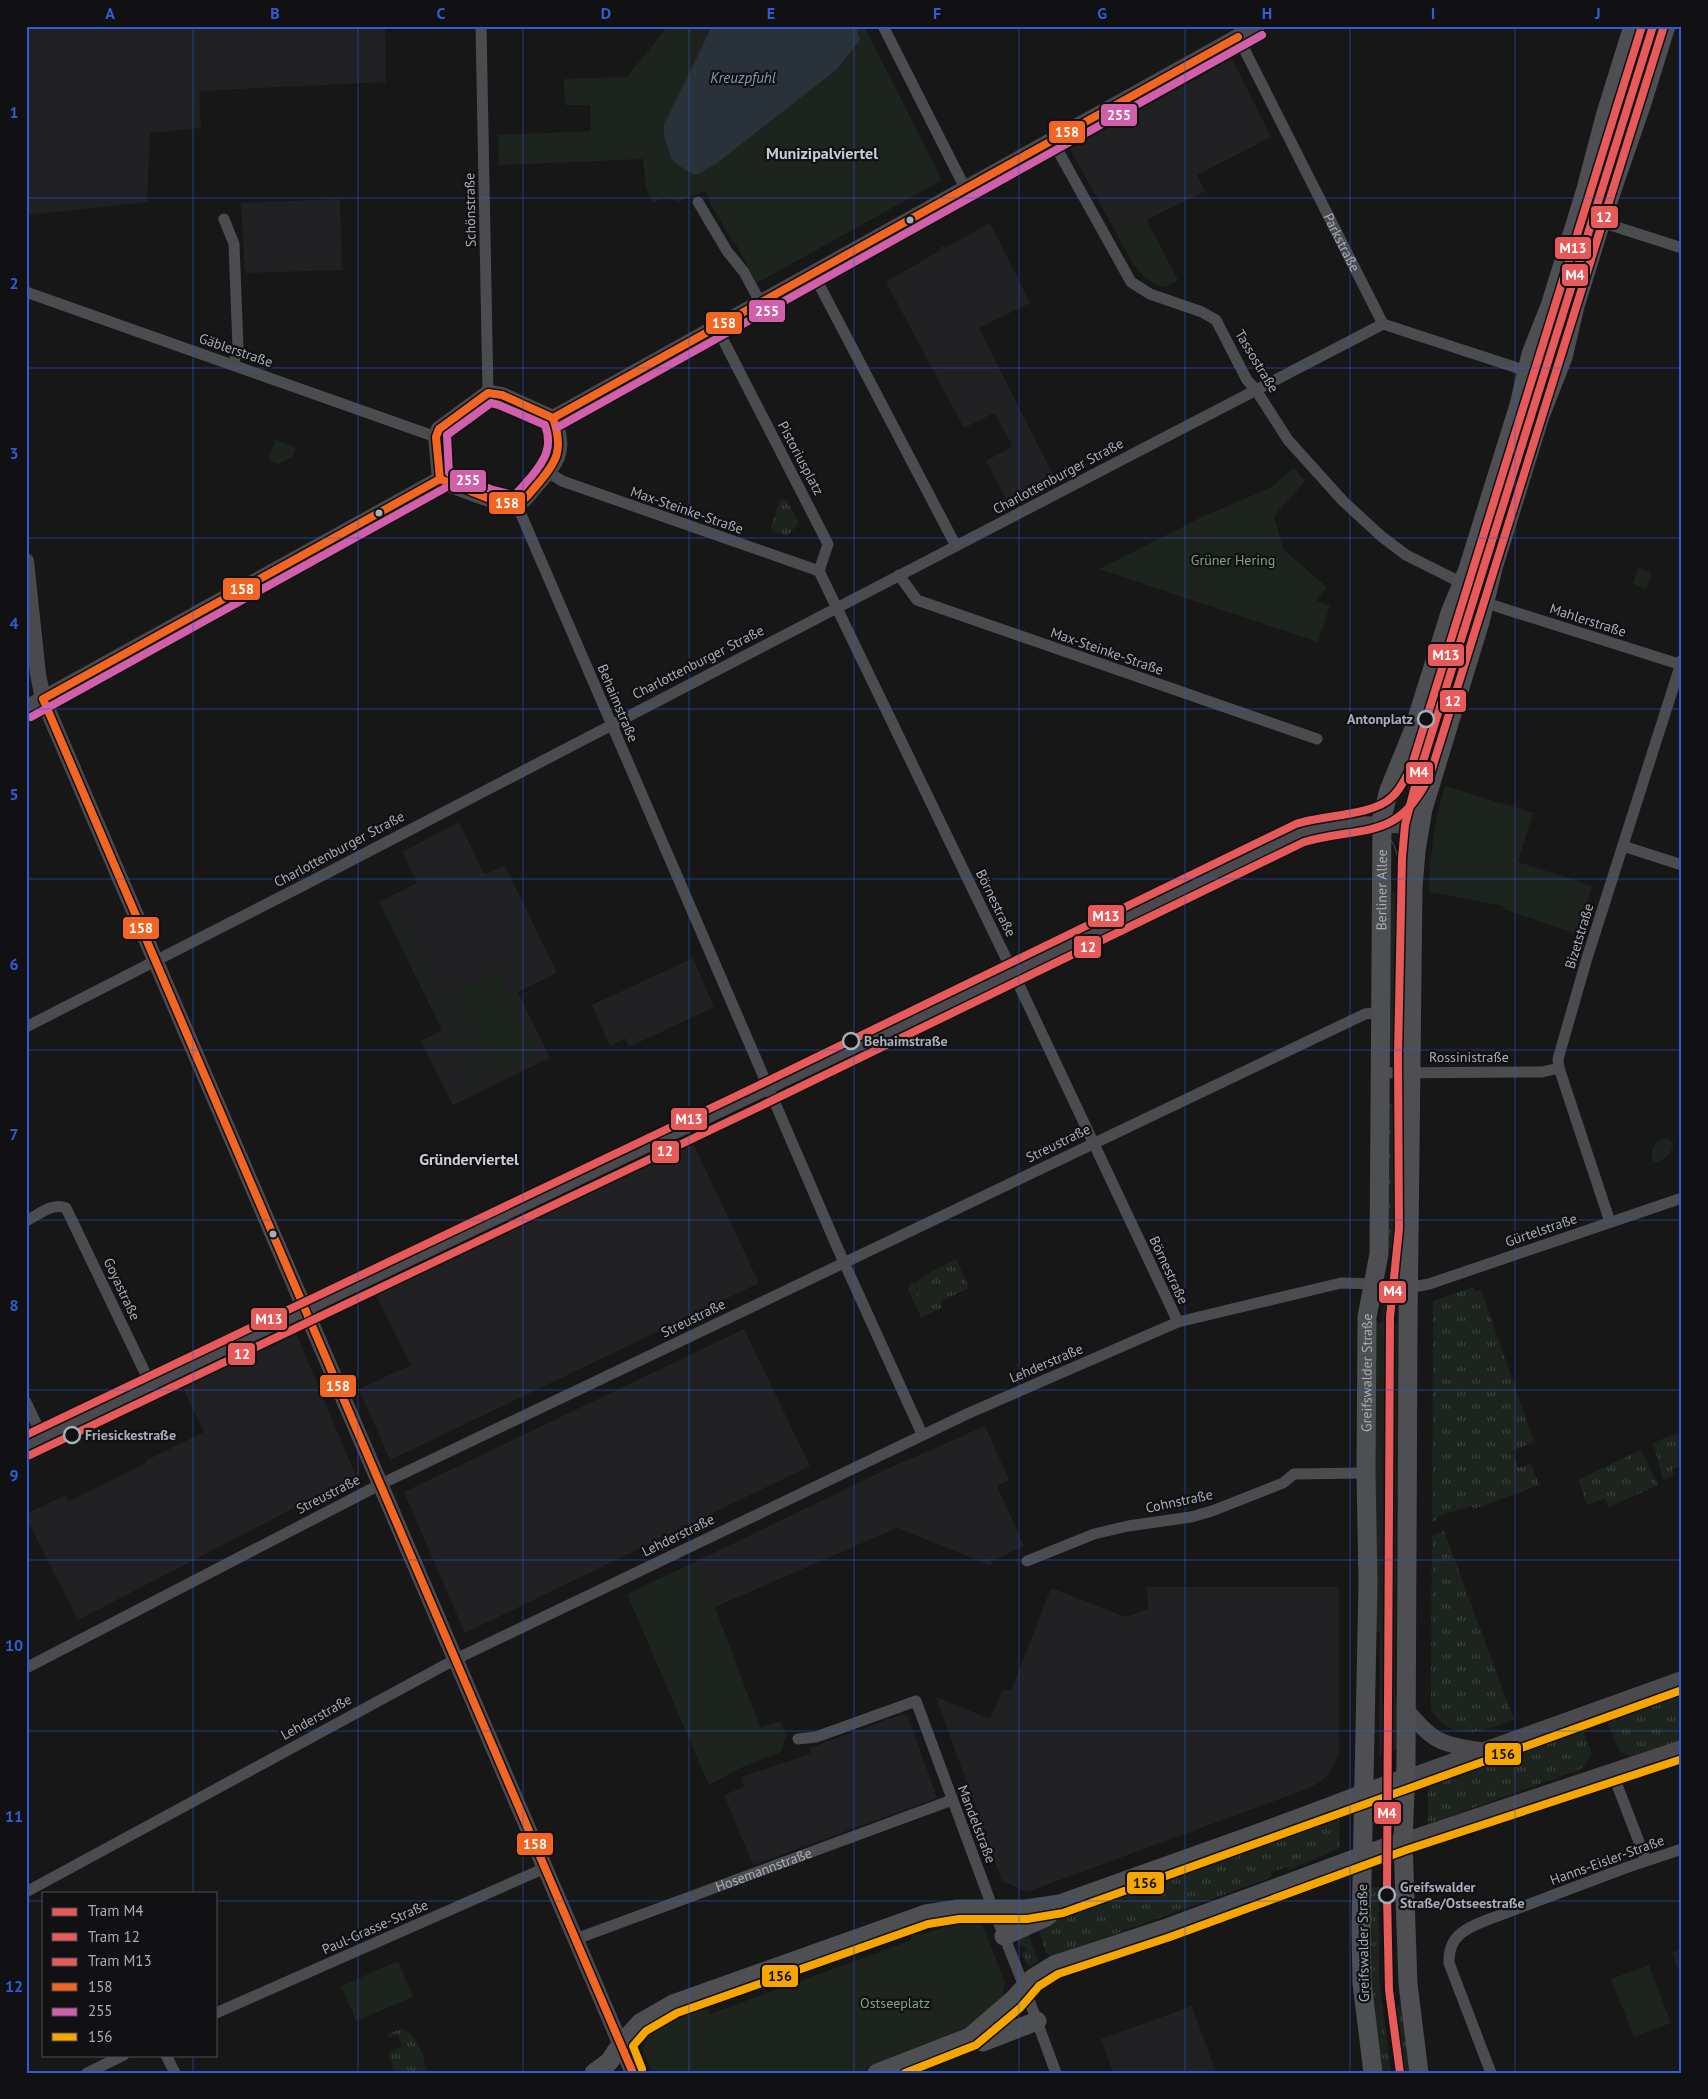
<svg xmlns="http://www.w3.org/2000/svg" width="1708" height="2099" viewBox="0 0 1708 2099" font-family="'PT Sans',sans-serif">
<style>
.built{fill:#212123}
.grass{fill:url(#grass-tufts)}
.green{fill:#1d241e}
.water{fill:#2a3239}
.lines{fill:none;stroke-linecap:round;stroke-linejoin:round}
.street{stroke:#4b4c50;stroke-width:11}
.secondary{stroke:#4a4a4e;stroke-width:16}
.primary{stroke:#4d4f52;stroke-width:19}
.tram{stroke:#4b4c4f;stroke-width:1}
.bus-1-casing{stroke:#111113;stroke-width:11}
.bus-2-casing{stroke:#111113;stroke-width:11}
.bus-3-casing{stroke:#111113;stroke-width:11}
.bus-1{stroke:#f26522;stroke-width:8}
.bus-2{stroke:#d25fa9;stroke-width:8}
.bus-3{stroke:#f7a600;stroke-width:8}
.tram-1-casing{stroke:#111113;stroke-width:11}
.tram-2-casing{stroke:#111113;stroke-width:11}
.tram-3-casing{stroke:#111113;stroke-width:11}
.tram-1{stroke:#e85a5a;stroke-width:8}
.tram-2{stroke:#e85a5a;stroke-width:8}
.tram-3{stroke:#e85a5a;stroke-width:8}
.grid{fill:none;stroke:#325cd3;stroke-width:1;stroke-opacity:0.55}
.bus-dot{fill:#a8adb8;stroke:#111113;stroke-width:2}
.stop-dot{fill:#111113;stroke:#a8adb8;stroke-width:2.5}
.labels{text-anchor:middle;stroke-width:4.5;stroke-linejoin:round;paint-order:stroke}
.street-label{font-size:14px;fill:#a8adb8;stroke:#111113}
.park-label{font-size:14px;fill:#7fa381;stroke:#111113}
.stop-label{font-size:14px;font-weight:bold;fill:#a8adb8;stroke:#111113;text-anchor:start}
.water-label{font-size:15px;font-style:italic;fill:#7f9bb3;stroke:#111113}
.quarter-label{font-size:16px;font-weight:bold;fill:#c9ccd4;stroke:#111113}
.line-badge{stroke:#111113;stroke-width:2}
.badge-label{font-size:14px;text-anchor:middle;font-weight:bold;fill:#fff}
.pale-badge-label{font-size:14px;text-anchor:middle;font-weight:bold;fill:#111}
.neatline{fill:none;stroke:#325cd3;stroke-width:2}
.grid-label{font-size:16px;text-anchor:middle;font-weight:bold;fill:#325cd3}
</style>
<defs>
<pattern id="grass-tufts" width="24" height="20" patternUnits="userSpaceOnUse" patternTransform="scale(1.25)"><rect width="24" height="20" fill="#1d241e"/><path d="M3 7l-1-3M5 7V3M7 7l1-3M15 17l-1-3M17 17v-4M19 17l1-3" fill="none" stroke="#3b413d"/></pattern>
</defs>
<rect width="100%" height="100%" fill="#171717"/>
<path class="built" d="M26,26H385L386,82L199,91L201,128L150,133L147,202L26,215Z
M1644,26H1655L1631,104L1621,101Z
M1232,59L1271,137L1197,175L1205,191L1146,220L1143,215L1114,229L1070,149Z
M340,199L342,270L245,273L241,203Z
M990,223L1030,303L979,328L1053,475L1006,499L986,461L1013,446L994,413L964,428L886,282L941,250L940,248L943,246L945,248Z
M459,822L484,874L505,866L557,973L518,992L550,1058L453,1105L421,1041L442,1030L379,902L417,883L402,852Z
M693,958L714,1007L629,1047L625,1038L610,1046L592,1005Z
M693,1143L759,1283L390,1460L359,1389L411,1365L376,1295Z
M1384,1300L1394,1301L1392,1341L1390,1752L1379,1756L1382,1322Z
M744,1329L810,1466L465,1633L404,1492Z
M296,1333L356,1476L78,1620L26,1518V1514L65,1495L69,1501L146,1463L145,1461L204,1432L183,1388Z
M985,1426L1009,1480L997,1486L1024,1546L991,1561L992,1566L897,1528L715,1607L695,1562L887,1469Z
M1147,1587H1339V1752L1334,1766L1325,1778L1312,1787L1027,1892L1002,1881L936,1697L990,1719L1003,1689L1011,1691L1051,1588L1126,1617L1148,1609Z
M902,1714L908,1716L937,1798L753,1865L724,1795L744,1787L741,1777L807,1755L811,1752L810,1748Z
M1682,1948V1980L1672,1953Z
M1192,2006L1216,2073H1113L1101,2039Z"/>
<path class="grass" d="M1616,100L1636,106L1553,356L1540,345Z
M1541,355L1554,366L1476,617L1456,611Z
M786,499L799,523L787,536L775,532L771,528L780,500Z
M1387,882H1392V892H1404L1406,1050H1385Z
M1401,1098L1405,1099L1404,1261L1399,1260L1400,1250L1388,1248L1389,1103H1400Z
M956,1259L969,1288L941,1301L942,1308L921,1317L908,1290L909,1284L916,1282V1291L928,1282L924,1277C926,1274 952,1261 956,1259Z
M1474,1287L1475,1291L1481,1290L1534,1442L1512,1451L1518,1468L1531,1464L1539,1485L1474,1509L1472,1506L1438,1516V1519L1432,1522L1433,1301Z
M1376,1322H1382L1380,1632L1374,1631Z
M1393,1322L1397,1323L1395,1691L1399,1719L1400,1748L1390,1752Z
M1682,1431V1465L1672,1469L1674,1476L1663,1480L1653,1443Z
M1641,1450L1658,1485L1609,1507L1605,1498L1587,1505L1579,1482L1580,1479Z
M1444,1531L1514,1720C1481,1732 1453,1744 1431,1709L1432,1536Z
M1682,1685V1741L1635,1757L1620,1752L1606,1720L1609,1713Z
M1568,1728L1570,1732L1579,1729L1584,1732L1592,1755L1581,1769L1428,1824V1786L1538,1745Z
M1339,1814L1340,1848L1289,1870L1287,1867L1271,1872L1272,1877L1052,1957L1046,1953L1039,1931L1043,1923Z
M1379,1887V1979L1391,2073H1381L1370,1999L1368,1888Z
M1027,1929L1038,1962L1030,1966L1026,1963L1022,1953L1026,1951V1947H1021L1016,1935Z
M1403,2005L1412,2073H1403L1393,2006Z
M403,2029C419,2036 423,2058 428,2073H395L388,2053L402,2047L398,2034L388,2038L389,2033Z"/>
<path class="green" d="M668,26H864L942,180L757,283L735,243L733,242L711,205L709,197L705,191L677,202L675,200L661,199L654,203L646,188L643,159L499,165L498,135L591,131L590,105H565L564,79L627,77Z
M1144,215L1178,280L1165,287C1137,281 1127,252 1114,229Z
M275,440L296,447L293,456L279,464L268,460Z
M1294,468L1305,481L1274,516L1284,550L1327,587L1316,600L1330,606L1318,642L1099,569L1202,517L1270,488Z
M1638,568L1652,573L1646,589L1633,584Z
M1445,786L1533,813L1518,862L1592,886L1577,934L1503,909L1504,906L1429,892C1430,855 1434,821 1445,786Z
M392,906L477,1082L471,1085L386,909Z
M498,972L538,1053L495,1074L455,993Z
M446,991L487,1077L482,1080L441,994Z
M1667,1138L1673,1143C1673,1153 1664,1161 1654,1163C1647,1153 1655,1139 1667,1138Z
M924,1277L934,1293L927,1301L919,1300L916,1282Z
M695,1562L715,1607L760,1727L780,1721L786,1736L781,1752L738,1769L709,1785L627,1594Z
M952,1918L976,1922L983,1926L1005,1983L1003,1991L1005,1994L1002,1998L973,2026L917,2052L860,2073H652L642,2048L647,2041L644,2033L669,2018L705,2003L710,2014L912,1940L907,1929L916,1926L921,1935L943,1928L941,1919Z
M398,1961L413,1997L356,2021L341,1986Z
M1649,1965L1671,2023L1634,2037L1611,1979Z"/>
<path class="water" d="M712,26H856L860,40L836,70L717,163L698,174H692L681,167L672,160L664,136V125Z"/>
<g class="lines">
<g class="street">
<path d="M481,26L488,393"/>
<path d="M883,26L965,188"/>
<path id="s1" d="M1238,37L1383,324L1527,371"/>
<path d="M1052,140L1131,282L1150,294L1202,312L1216,320L1247,380L1256,390L1288,440L1343,501L1381,536L1406,555L1462,583"/>
<path d="M698,202L727,251L744,272L760,302"/>
<path d="M224,219L234,244L238,348L233,365"/>
<path d="M1601,222L1682,248"/>
<path d="M813,273L956,546"/>
<path d="M26,292L436,437"/>
<path d="M716,326L828,544L819,571L1018,983L1178,1322"/>
<path d="M548,472L562,481L819,571"/>
<path d="M517,505L838,1249L922,1434"/>
<path d="M899,575L917,600L1317,739"/>
<path d="M1486,603L1682,665"/>
<path d="M1623,846L1682,865"/>
<path d="M26,1027L304,885L1383,324"/>
<path d="M1379,1073L1542,1072L1559,1068"/>
<path d="M26,1221C38,1215 53,1202 66,1208L150,1383"/>
<path d="M1610,1222L1559,1068L1558,1059L1587,958L1682,660"/>
<path d="M26,1402L42,1436"/>
<path d="M1027,1561L1094,1534L1128,1526L1191,1517L1212,1511L1283,1483L1294,1474L1366,1473"/>
<path d="M26,1668L381,1484L1365,1014L1380,1012"/>
<path d="M798,1739L816,1737L916,1701L993,1909L1024,1986L1056,2073"/>
<path d="M1612,1772L1646,1860"/>
<path d="M26,1892L456,1659L969,1413L1178,1322L1341,1283L1374,1284L1408,1288L1429,1284L1682,1198"/>
<path id="s2" d="M576,1939L952,1800"/>
<path d="M216,2013L545,1868"/>
<path d="M166,2055L175,2073"/>
<path d="M87,2073L124,2055"/>
<path d="M1491,2073L1449,1963C1448,1936 1466,1928 1487,1920L1628,1867L1682,1849"/>
</g>
<path class="secondary" d="M488,393L502,395L553,418C568,453 555,464 533,489C529,494 523,503 516,505C506,507 449,485 440,479L436,437L439,429Z
M553,418L1257,26
M26,561L38,674L43,699L633,2073
M26,708L440,479
M26,1443L305,1308L1304,830L1327,823L1420,826
M1406,1709C1431,1740 1440,1745 1480,1750
M1406,1778L1682,1679
M1403,1841L1682,1748"/>
<g class="primary">
<path d="M1004,1936L1046,1917L1058,1907"/>
<path d="M970,2037L983,2042L1037,2021"/>
<path d="M594,2073L609,2062L621,2044L640,2023L673,2004L926,1914L958,1909H1026L1060,1904L1259,1833L1406,1778"/>
<path d="M877,2073L970,2037L1013,2000L1033,1978L1054,1965L1167,1928L1403,1841"/>
<path id="s3" d="M1373,2073L1362,1983L1361,1929L1368,1583L1366,1473L1367,1317L1379,1254L1382,817L1389,790L1413,731L1450,613L1467,572L1519,405L1531,354L1550,306L1586,189L1606,113L1633,26"/>
<path d="M1419,2073L1408,1984L1403,1841L1406,1766L1408,1326L1413,887L1416,851L1423,809L1480,622L1493,568L1540,416L1563,357L1575,306L1601,222L1642,103L1666,26"/>
</g>
<path class="tram" d="M1341,819C1384,820 1397,836 1401,877"/>
<defs>
<path id="bus-1" d="M488,393L502,395L553,418C564,450 557,462 536,486C530,493 525,501 516,505L490,499L440,479L436,437L439,429Z
M553,418L1238,37
M43,699L633,2073
M43,699L440,479"/>
<path id="bus-2" d="M491,403L499,405L545,425C553,447 545,460 531,477C525,483 521,490 514,495L493,490L449,473L447,435Z
M558,427L1262,35
M31,717L445,488"/>
<path id="bus-3" d="M642,2069L633,2046L646,2031L677,2013L928,1924L959,1919H1027L1063,1913L1682,1690
M905,2073L976,2045L1020,2008L1039,1986L1058,1974L1170,1937L1406,1850L1682,1759"/>
</defs>
<use href="#bus-1" class="bus-1-casing"/>
<use href="#bus-2" class="bus-2-casing"/>
<use href="#bus-3" class="bus-3-casing"/>
<use href="#bus-1" class="bus-1"/>
<use href="#bus-2" class="bus-2"/>
<use href="#bus-3" class="bus-3"/>
<defs>
<path id="tram-1" d="M1400,2073L1389,1990L1387,1895L1390,1317L1399,1229L1398,1055L1402,858L1405,825L1414,790L1653,26"/>
<path id="tram-2" d="M30,1455L761,1106L1304,842C1364,825 1398,842 1430,775L1663,29"/>
<path id="tram-3" d="M26,1435L753,1088L1296,824C1322,815 1373,816 1392,797C1401,789 1405,779 1411,768L1642,26"/>
</defs>
<use href="#tram-1" class="tram-1-casing"/>
<use href="#tram-2" class="tram-2-casing"/>
<use href="#tram-3" class="tram-3-casing"/>
<use href="#tram-1" class="tram-1"/>
<use href="#tram-2" class="tram-2"/>
<use href="#tram-3" class="tram-3"/>
</g>
<path class="grid" d="M193,26V1893M358,26V2073M523,26V2073M689,26V2073M854,26V2073M1019,26V2073M1185,26V2073M1350,26V2073M1515,26V2073M26,198H1682M26,368H1682M26,538H1682M26,709H1682M26,879H1682M26,1050H1682M26,1220H1682M26,1390H1682M26,1560H1682M26,1731H1682M26,1901H44M216,1901H1682M193,2055V2073"/>
<g class="bus-dot">
<circle cx="910" cy="220" r="4.5"/>
<circle cx="379" cy="513" r="4.5"/>
<circle cx="273" cy="1234" r="4.5"/>
</g>
<g class="stop-dot">
<circle cx="1426" cy="719" r="8"/>
<circle cx="851" cy="1041" r="8"/>
<circle cx="72" cy="1435" r="8"/>
<circle cx="1387" cy="1895" r="8"/>
</g>
<g class="labels">
<g class="street-label">
<text transform="translate(470 210) rotate(-91)" y="5">Schönstraße</text>
<text dy="5" stroke="none"><textPath href="#s1" startOffset="230">Parkstraße</textPath></text>
<text transform="translate(236 350) rotate(19)" y="5">Gäblerstraße</text>
<text transform="translate(1257 361) rotate(59)" y="5">Tassostraße</text>
<text transform="translate(801 458) rotate(62)" y="5">Pistoriusplatz</text>
<text transform="translate(1058 476) rotate(-28)" y="5">Charlottenburger Straße</text>
<text transform="translate(687 510) rotate(19)" y="5">Max-Steinke-Straße</text>
<text transform="translate(1588 620) rotate(18)" y="5">Mahlerstraße</text>
<text transform="translate(1107 651) rotate(19)" y="5">Max-Steinke-Straße</text>
<text transform="translate(698 662) rotate(-27)" y="5">Charlottenburger Straße</text>
<text transform="translate(618 703) rotate(67)" y="5">Behaimstraße</text>
<text transform="translate(339 849) rotate(-28)" y="5">Charlottenburger Straße</text>
<text dy="5" stroke="none"><textPath href="#s3" startOffset="1185">Berliner Allee</textPath></text>
<text transform="translate(996 903) rotate(64)" y="5">Börnestraße</text>
<text transform="translate(1579 936) rotate(-73)" y="5">Bizetstraße</text>
<text x="1469" y="1062">Rossinistraße</text>
<text transform="translate(1058 1143) rotate(-26)" y="5">Streustraße</text>
<text transform="translate(1541 1230) rotate(-19)" y="5">Gürtelstraße</text>
<text transform="translate(1169 1270) rotate(65)" y="5">Börnestraße</text>
<text transform="translate(122 1289) rotate(65)" y="5">Goyastraße</text>
<text transform="translate(693 1318) rotate(-26)" y="5">Streustraße</text>
<text transform="translate(1046 1363) rotate(-23)" y="5">Lehderstraße</text>
<text dy="5" stroke="none"><textPath href="#s3" startOffset="701">Greifswalder Straße</textPath></text>
<text transform="translate(328 1494) rotate(-27)" y="5">Streustraße</text>
<text transform="translate(1179 1501) rotate(-12)" y="5">Cohnstraße</text>
<text transform="translate(678 1535) rotate(-26)" y="5">Lehderstraße</text>
<text transform="translate(316 1717) rotate(-29)" y="5">Lehderstraße</text>
<text transform="translate(977 1824) rotate(69)" y="5">Mandelstraße</text>
<text transform="translate(1607 1860) rotate(-20)" y="5">Hanns-Eisler-Straße</text>
<text dy="5" stroke="none"><textPath href="#s2" startOffset="200">Hosemannstraße</textPath></text>
<text transform="translate(375 1927) rotate(-24)" y="5">Paul-Grasse-Straße</text>
<text transform="translate(1363 1943) rotate(-91)" y="5">Greifswalder Straße</text>
</g>
<g class="park-label">
<text x="1233" y="565">Grüner Hering</text>
<text x="895" y="2008">Ostseeplatz</text>
</g>
<g class="stop-label">
<text x="1413" y="724" text-anchor="end">Antonplatz</text>
<text x="864" y="1046">Behaimstraße</text>
<text x="85" y="1440">Friesickestraße</text>
<text x="1400" y="1892">Greifswalder<tspan x="1400" dy="16">Straße/Ostseestraße</tspan></text>
</g>
<g class="water-label">
<text x="743" y="83">Kreuzpfuhl</text>
</g>
<g class="quarter-label">
<text x="822" y="159">Munizipalviertel</text>
<text x="469" y="1165">Gründerviertel</text>
</g>
</g>
<g class="line-badge">
<rect x="1100" y="103" width="38" height="24" rx="5" fill="#d25fa9"/>
<rect x="1048" y="120" width="38" height="24" rx="5" fill="#f26522"/>
<rect x="1590" y="205" width="29" height="24" rx="5" fill="#e85a5a"/>
<rect x="1554" y="236" width="38" height="24" rx="5" fill="#e85a5a"/>
<rect x="1561" y="263" width="28" height="24" rx="5" fill="#e85a5a"/>
<rect x="748" y="299" width="38" height="24" rx="5" fill="#d25fa9"/>
<rect x="705" y="311" width="38" height="24" rx="5" fill="#f26522"/>
<rect x="449" y="469" width="38" height="24" rx="5" fill="#d25fa9"/>
<rect x="488" y="491" width="38" height="24" rx="5" fill="#f26522"/>
<rect x="222" y="577" width="39" height="24" rx="5" fill="#f26522"/>
<rect x="1427" y="643" width="38" height="24" rx="5" fill="#e85a5a"/>
<rect x="1439" y="689" width="28" height="24" rx="5" fill="#e85a5a"/>
<rect x="1405" y="761" width="29" height="24" rx="5" fill="#e85a5a"/>
<rect x="1087" y="904" width="38" height="24" rx="5" fill="#e85a5a"/>
<rect x="122" y="916" width="38" height="24" rx="5" fill="#f26522"/>
<rect x="1073" y="935" width="29" height="24" rx="5" fill="#e85a5a"/>
<rect x="670" y="1107" width="38" height="24" rx="5" fill="#e85a5a"/>
<rect x="651" y="1140" width="29" height="24" rx="5" fill="#e85a5a"/>
<rect x="1378" y="1280" width="29" height="24" rx="5" fill="#e85a5a"/>
<rect x="250" y="1307" width="38" height="24" rx="5" fill="#e85a5a"/>
<rect x="227" y="1342" width="29" height="24" rx="5" fill="#e85a5a"/>
<rect x="319" y="1374" width="38" height="24" rx="5" fill="#f26522"/>
<rect x="1484" y="1742" width="38" height="24" rx="5" fill="#f7a600"/>
<rect x="1373" y="1801" width="29" height="24" rx="5" fill="#e85a5a"/>
<rect x="516" y="1832" width="38" height="24" rx="5" fill="#f26522"/>
<rect x="1126" y="1871" width="39" height="24" rx="5" fill="#f7a600"/>
<rect x="761" y="1964" width="38" height="24" rx="5" fill="#f7a600"/>
</g>
<g class="badge-label">
<text x="1119" y="120">255</text>
<text x="1067" y="137">158</text>
<text x="1604" y="222">12</text>
<text x="1573" y="253">M13</text>
<text x="1575" y="280">M4</text>
<text x="767" y="316">255</text>
<text x="724" y="328">158</text>
<text x="468" y="485">255</text>
<text x="507" y="508">158</text>
<text x="242" y="594">158</text>
<text x="1446" y="660">M13</text>
<text x="1453" y="706">12</text>
<text x="1419" y="777">M4</text>
<text x="1106" y="921">M13</text>
<text x="141" y="933">158</text>
<text x="1088" y="952">12</text>
<text x="689" y="1124">M13</text>
<text x="665" y="1156">12</text>
<text x="1393" y="1296">M4</text>
<text x="269" y="1324">M13</text>
<text x="242" y="1359">12</text>
<text x="338" y="1391">158</text>
<text x="1387" y="1818">M4</text>
<text x="535" y="1849">158</text>
</g>
<g class="pale-badge-label">
<text x="1503" y="1759">156</text>
<text x="1145" y="1888">156</text>
<text x="780" y="1981">156</text>
</g>
<rect width="1708" height="2099" fill="none" stroke="#111113" stroke-width="55"/>
<rect x="42" y="1892" width="175" height="165" fill="#111113" stroke="#4d4f55"/>
<rect x="52" y="1908" width="25" height="8" fill="#e85a5a" stroke="#4d4f55"/>
<text x="88" y="1916" font-size="15" fill="#a8adb8">Tram M4</text>
<rect x="52" y="1933" width="25" height="8" fill="#e85a5a" stroke="#4d4f55"/>
<text x="88" y="1942" font-size="15" fill="#a8adb8">Tram 12</text>
<rect x="52" y="1958" width="25" height="8" fill="#e85a5a" stroke="#4d4f55"/>
<text x="88" y="1966" font-size="15" fill="#a8adb8">Tram M13</text>
<rect x="52" y="1983" width="25" height="8" fill="#f26522" stroke="#4d4f55"/>
<text x="88" y="1992" font-size="15" fill="#a8adb8">158</text>
<rect x="52" y="2008" width="25" height="8" fill="#d25fa9" stroke="#4d4f55"/>
<text x="88" y="2016" font-size="15" fill="#a8adb8">255</text>
<rect x="52" y="2033" width="25" height="8" fill="#f7a600" stroke="#4d4f55"/>
<text x="88" y="2042" font-size="15" fill="#a8adb8">156</text>
<rect x="28" y="28" width="1652" height="2044" class="neatline"/>
<g class="grid-label">
<text x="110" y="19">A</text>
<text x="275" y="19">B</text>
<text x="441" y="19">C</text>
<text x="606" y="19">D</text>
<text x="771" y="19">E</text>
<text x="937" y="19">F</text>
<text x="1102" y="19">G</text>
<text x="1267" y="19">H</text>
<text x="1433" y="19">I</text>
<text x="1598" y="19">J</text>
<text x="14" y="118">1</text>
<text x="14" y="289">2</text>
<text x="14" y="459">3</text>
<text x="14" y="629">4</text>
<text x="14" y="800">5</text>
<text x="14" y="970">6</text>
<text x="14" y="1140">7</text>
<text x="14" y="1311">8</text>
<text x="14" y="1481">9</text>
<text x="14" y="1651">10</text>
<text x="14" y="1822">11</text>
<text x="14" y="1992">12</text>
</g>
</svg>
